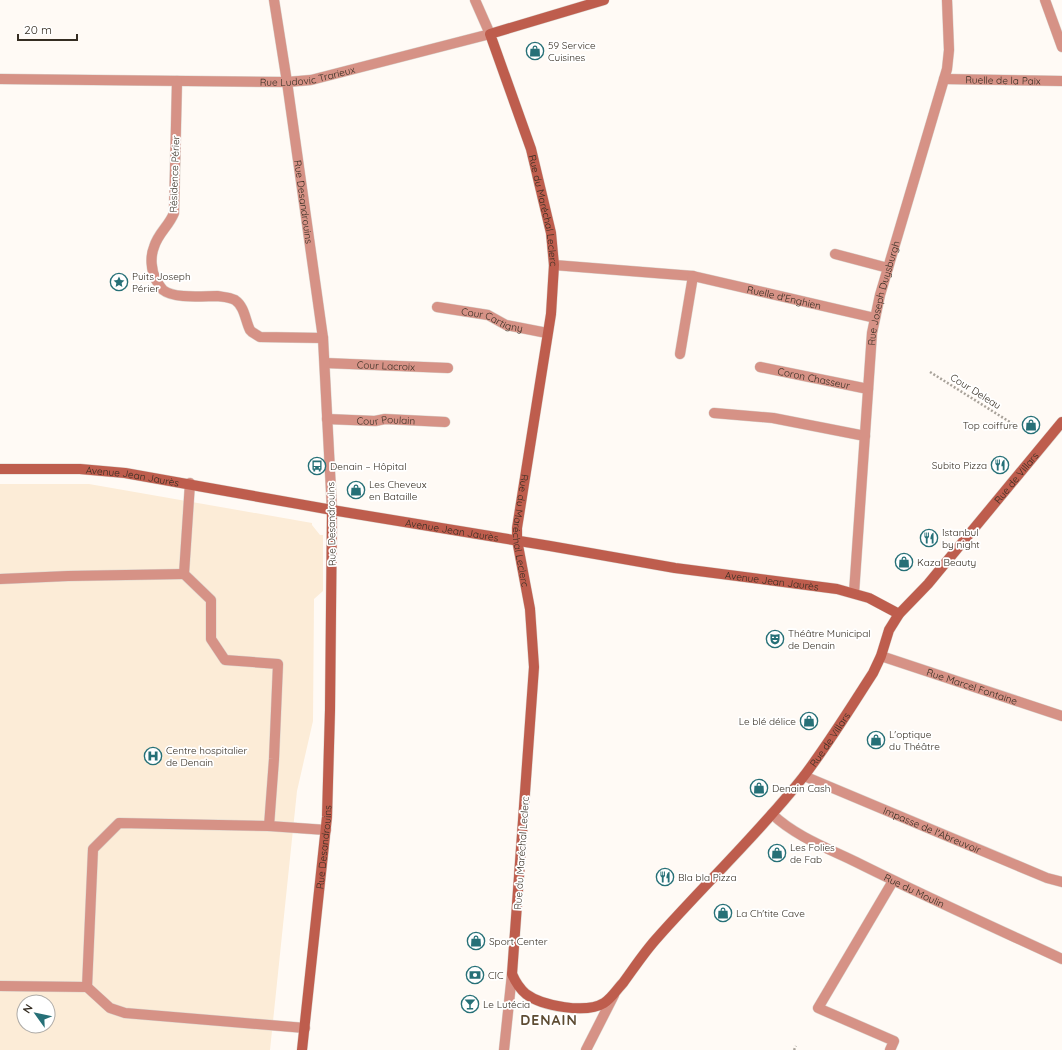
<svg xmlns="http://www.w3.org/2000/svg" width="1062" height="1050" viewBox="0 0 1062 1050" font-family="Quicksand,sans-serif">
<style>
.built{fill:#fcecd7;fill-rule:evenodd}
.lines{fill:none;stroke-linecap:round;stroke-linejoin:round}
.lane-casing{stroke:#dbd5cf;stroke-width:11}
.street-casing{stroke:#dbd5cf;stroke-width:11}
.secondary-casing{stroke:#dbd5cf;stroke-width:11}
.path{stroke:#a8a29a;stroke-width:2.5;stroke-dasharray:2 2;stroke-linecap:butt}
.lane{stroke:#d69286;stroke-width:10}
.street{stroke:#d69286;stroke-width:10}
.secondary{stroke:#be5d4d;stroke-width:10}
.labels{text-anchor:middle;stroke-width:3.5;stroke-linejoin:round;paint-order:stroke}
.poi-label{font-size:10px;fill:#352d22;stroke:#fff;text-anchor:start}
.street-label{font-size:10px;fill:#352d22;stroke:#fff}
.district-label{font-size:14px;font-weight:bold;letter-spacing:1px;fill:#5e4c33;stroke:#fff}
</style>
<rect width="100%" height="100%" fill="#fffaf5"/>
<path class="built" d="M0,484H89L312,523V525L320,535H323V591L314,599L313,721L297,791L270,1050H0ZM24,1002H48V1026H24Z"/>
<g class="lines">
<defs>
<g id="lane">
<path d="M835,254L888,268"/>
<path id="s1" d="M437,307L488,315L506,325L547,333"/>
<path id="s2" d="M325,363L448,368"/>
<path id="s3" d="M760,367L868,389"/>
<path id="s4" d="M327,419L375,421L385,419L445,422"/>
<path d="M0,579L68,576L184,574"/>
<path d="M269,826L326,830"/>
<path d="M0,986L87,987L110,1008L125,1013L305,1028"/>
<path d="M87,987L93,849L119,823L269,826L274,759L278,664L225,660L211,639V600L184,574L190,483"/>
</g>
<g id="street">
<path id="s5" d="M274,0L287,82L323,338L332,510"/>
<path d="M1045,0L1062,47"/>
<path id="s6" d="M0,79L287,82L311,80L490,34L475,0"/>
<path id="s7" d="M944,79L1062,81"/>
<path d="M177,81L174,213C169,226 158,233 154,247C150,257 151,270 156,280C158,283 160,287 163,290C174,299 203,296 217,296C223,297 229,297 235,300C245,307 245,320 250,330L252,332L260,337L323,338"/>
<path id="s8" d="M554,265L693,276L875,318"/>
<path d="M680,354L693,276"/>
<path d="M714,413L773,418L865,436"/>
<path id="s9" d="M854,593L872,333L880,295L947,69L949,50L947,0"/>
<path id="s10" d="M881,656L1062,716"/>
<path id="s11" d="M804,776L1047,878L1062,882"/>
<path id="s12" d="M772,814C795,836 827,848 856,862C924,896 993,927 1062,959"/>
<path d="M504,1050L512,974"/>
<path d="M586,1050L614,995"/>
<path d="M890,1050L894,1041L818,1008L893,881"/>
</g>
<g id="secondary">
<path id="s13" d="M604,0L490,34L531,149L551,233L554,265L551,314L517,528V540L530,609L534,667L512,974C515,981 520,989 526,994C542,1006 586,1014 604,1003C612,998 617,989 623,983C634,968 645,951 658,937C706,883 759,833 804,776C829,743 851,707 873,673L881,656L889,630L899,614L928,584L1062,422"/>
<path id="s14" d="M0,469H80L125,473L332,510L550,546L675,568L837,589L869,598L899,614"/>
<path id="s15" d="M302,1050L327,817L330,710L332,510"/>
</g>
</defs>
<use href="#lane" class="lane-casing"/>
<use href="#street" class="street-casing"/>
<use href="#secondary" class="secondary-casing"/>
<path class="path" d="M930,372L1013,424
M794,1050L796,1046"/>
<use href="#lane" class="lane"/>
<use href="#street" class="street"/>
<use href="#secondary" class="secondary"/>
</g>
<defs>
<symbol id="shop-ring" viewBox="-11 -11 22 22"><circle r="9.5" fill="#fff" stroke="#267077" stroke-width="1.5"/><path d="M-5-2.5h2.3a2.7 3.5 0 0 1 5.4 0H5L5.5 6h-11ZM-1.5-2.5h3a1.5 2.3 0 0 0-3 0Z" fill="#267077"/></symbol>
<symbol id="sight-ring" viewBox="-11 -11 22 22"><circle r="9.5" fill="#fff" stroke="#267077" stroke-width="1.5"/><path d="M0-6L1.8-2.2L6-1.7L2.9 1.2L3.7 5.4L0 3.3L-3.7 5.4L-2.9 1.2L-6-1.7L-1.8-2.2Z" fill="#267077"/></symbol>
<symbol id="restaurant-ring" viewBox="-11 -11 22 22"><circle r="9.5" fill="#fff" stroke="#267077" stroke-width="1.5"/><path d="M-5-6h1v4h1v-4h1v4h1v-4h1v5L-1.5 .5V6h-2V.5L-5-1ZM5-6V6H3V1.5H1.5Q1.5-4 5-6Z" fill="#267077"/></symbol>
<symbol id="bus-ring" viewBox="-11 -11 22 22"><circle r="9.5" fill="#fff" stroke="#267077" stroke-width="1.5"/><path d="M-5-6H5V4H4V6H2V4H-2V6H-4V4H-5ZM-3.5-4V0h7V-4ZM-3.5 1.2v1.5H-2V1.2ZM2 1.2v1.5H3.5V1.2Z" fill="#267077"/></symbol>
<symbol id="theatre-ring" viewBox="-11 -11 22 22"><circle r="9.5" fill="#fff" stroke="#267077" stroke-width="1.5"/><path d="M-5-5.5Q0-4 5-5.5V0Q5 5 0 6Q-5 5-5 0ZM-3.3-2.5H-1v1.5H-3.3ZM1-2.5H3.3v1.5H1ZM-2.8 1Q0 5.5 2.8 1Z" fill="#267077"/></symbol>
<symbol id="hospital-ring" viewBox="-11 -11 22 22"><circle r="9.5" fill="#fff" stroke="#267077" stroke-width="1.5"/><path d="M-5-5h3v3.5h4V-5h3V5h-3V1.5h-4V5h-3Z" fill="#267077"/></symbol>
<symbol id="bank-ring" viewBox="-11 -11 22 22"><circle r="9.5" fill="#fff" stroke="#267077" stroke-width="1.5"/><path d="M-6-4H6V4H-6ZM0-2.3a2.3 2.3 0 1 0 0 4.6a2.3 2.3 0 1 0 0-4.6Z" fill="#267077"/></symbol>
<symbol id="bar-ring" viewBox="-11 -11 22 22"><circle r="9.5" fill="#fff" stroke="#267077" stroke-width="1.5"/><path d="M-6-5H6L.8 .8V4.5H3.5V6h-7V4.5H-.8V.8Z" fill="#267077"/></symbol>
</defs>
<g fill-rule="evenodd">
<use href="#shop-ring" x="525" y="41" width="20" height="20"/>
<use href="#sight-ring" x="109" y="272" width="20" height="20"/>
<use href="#shop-ring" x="1021" y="415" width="20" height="20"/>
<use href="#restaurant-ring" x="990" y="455" width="20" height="20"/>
<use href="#bus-ring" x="307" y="456" width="20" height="20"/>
<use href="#shop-ring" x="346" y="480" width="20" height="20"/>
<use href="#restaurant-ring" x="919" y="528" width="20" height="20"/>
<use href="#shop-ring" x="894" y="552" width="20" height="20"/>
<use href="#theatre-ring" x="765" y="629" width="20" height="20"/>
<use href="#shop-ring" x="799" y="711" width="20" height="20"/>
<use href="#shop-ring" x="866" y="730" width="20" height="20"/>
<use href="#hospital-ring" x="143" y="746" width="20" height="20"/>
<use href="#shop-ring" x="749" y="778" width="20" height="20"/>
<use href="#shop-ring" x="767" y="843" width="20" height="20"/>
<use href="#restaurant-ring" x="655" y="867" width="20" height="20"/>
<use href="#shop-ring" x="713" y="903" width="20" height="20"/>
<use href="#shop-ring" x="466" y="931" width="20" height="20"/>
<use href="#bank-ring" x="465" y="965" width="20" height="20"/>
<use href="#bar-ring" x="460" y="994" width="20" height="20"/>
</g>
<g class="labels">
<g class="poi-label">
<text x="548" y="49">59 Service<tspan x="548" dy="12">Cuisines</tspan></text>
<text x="132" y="280">Puits Joseph<tspan x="132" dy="12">Périer</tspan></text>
<text x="1018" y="429" text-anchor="end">Top coiffure</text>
<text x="987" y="469" text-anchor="end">Subito Pizza</text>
<text x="330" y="470">Denain – Hôpital</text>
<text x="369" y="488">Les Cheveux<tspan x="369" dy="12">en Bataille</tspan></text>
<text x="942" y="536">Istanbul<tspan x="942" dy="12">by night</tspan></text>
<text x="917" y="566">Kaza Beauty</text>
<text x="788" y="637">Théâtre Municipal<tspan x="788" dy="12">de Denain</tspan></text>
<text x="796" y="725" text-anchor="end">Le blé délice</text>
<text x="889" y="738">L'optique<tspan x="889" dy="12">du Théâtre</tspan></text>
<text x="166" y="754">Centre hospitalier<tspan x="166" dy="12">de Denain</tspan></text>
<text x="772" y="792">Denain Cash</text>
<text x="790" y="851">Les Folies<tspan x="790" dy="12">de Fab</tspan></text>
<text x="678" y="881">Bla bla Pizza</text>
<text x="736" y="917">La Ch'tite Cave</text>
<text x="489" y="945">Sport Center</text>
<text x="488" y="979">CIC</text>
<text x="483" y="1008">Le Lutécia</text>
</g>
<g class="street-label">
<text dy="4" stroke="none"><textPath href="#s6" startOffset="308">Rue Ludovic Trarieux</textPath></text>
<text dy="4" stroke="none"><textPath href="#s7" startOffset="59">Ruelle de la Paix</textPath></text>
<text transform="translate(174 174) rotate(-88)" y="4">Résidence Périer</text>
<text dy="4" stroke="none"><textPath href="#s5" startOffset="204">Rue Desandrouins</textPath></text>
<text dy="4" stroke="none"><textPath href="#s13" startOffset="304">Rue du Maréchal Leclerc</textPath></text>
<text dy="4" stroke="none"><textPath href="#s9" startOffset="302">Rue Joseph Duysburgh</textPath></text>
<text dy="4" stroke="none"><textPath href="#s8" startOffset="233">Ruelle d'Enghien</textPath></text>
<text dy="4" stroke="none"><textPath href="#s1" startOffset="57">Cour Cartigny</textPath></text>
<text dy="4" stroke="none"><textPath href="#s2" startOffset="61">Cour Lacroix</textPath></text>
<text dy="4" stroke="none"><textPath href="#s3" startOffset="55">Coron Chasseur</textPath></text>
<text transform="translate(976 391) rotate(32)" y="4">Cour Deleau</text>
<text dy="4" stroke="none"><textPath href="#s4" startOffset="59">Cour Poulain</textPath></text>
<text dy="4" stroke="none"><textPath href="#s14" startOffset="133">Avenue Jean Jaurès</textPath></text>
<text dy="4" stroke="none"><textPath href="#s13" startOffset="1851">Rue de Villars</textPath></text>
<text transform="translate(331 524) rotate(-91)" y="4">Rue Desandrouins</text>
<text dy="4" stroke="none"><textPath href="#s14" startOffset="457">Avenue Jean Jaurès</textPath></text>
<text dy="4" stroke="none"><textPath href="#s13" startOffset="628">Rue du Maréchal Leclerc</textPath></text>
<text dy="4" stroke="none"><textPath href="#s14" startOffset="781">Avenue Jean Jaurès</textPath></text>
<text dy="4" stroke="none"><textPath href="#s10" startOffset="96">Rue Marcel Fontaine</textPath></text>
<text dy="4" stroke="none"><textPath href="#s13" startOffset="1527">Rue de Villars</textPath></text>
<text dy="4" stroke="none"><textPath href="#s11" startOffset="139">Impasse de l'Abreuvoir</textPath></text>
<text dy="4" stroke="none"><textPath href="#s15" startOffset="204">Rue Desandrouins</textPath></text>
<text transform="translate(521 853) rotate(-86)" y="4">Rue du Maréchal Leclerc</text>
<text dy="4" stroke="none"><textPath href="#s12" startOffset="162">Rue du Moulin</textPath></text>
</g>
<g class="district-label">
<text x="549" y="1025">DENAIN</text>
</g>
</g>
<g transform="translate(36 1014) rotate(303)"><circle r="19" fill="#ffffff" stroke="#aeaba7"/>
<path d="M0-3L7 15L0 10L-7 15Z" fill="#267077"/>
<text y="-6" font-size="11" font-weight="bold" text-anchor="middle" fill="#352d22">N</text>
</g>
<path d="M18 34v6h59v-6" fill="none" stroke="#352d22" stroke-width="2"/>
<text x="24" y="34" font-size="12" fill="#352d22" stroke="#ffffff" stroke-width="3" paint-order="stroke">20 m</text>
</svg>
